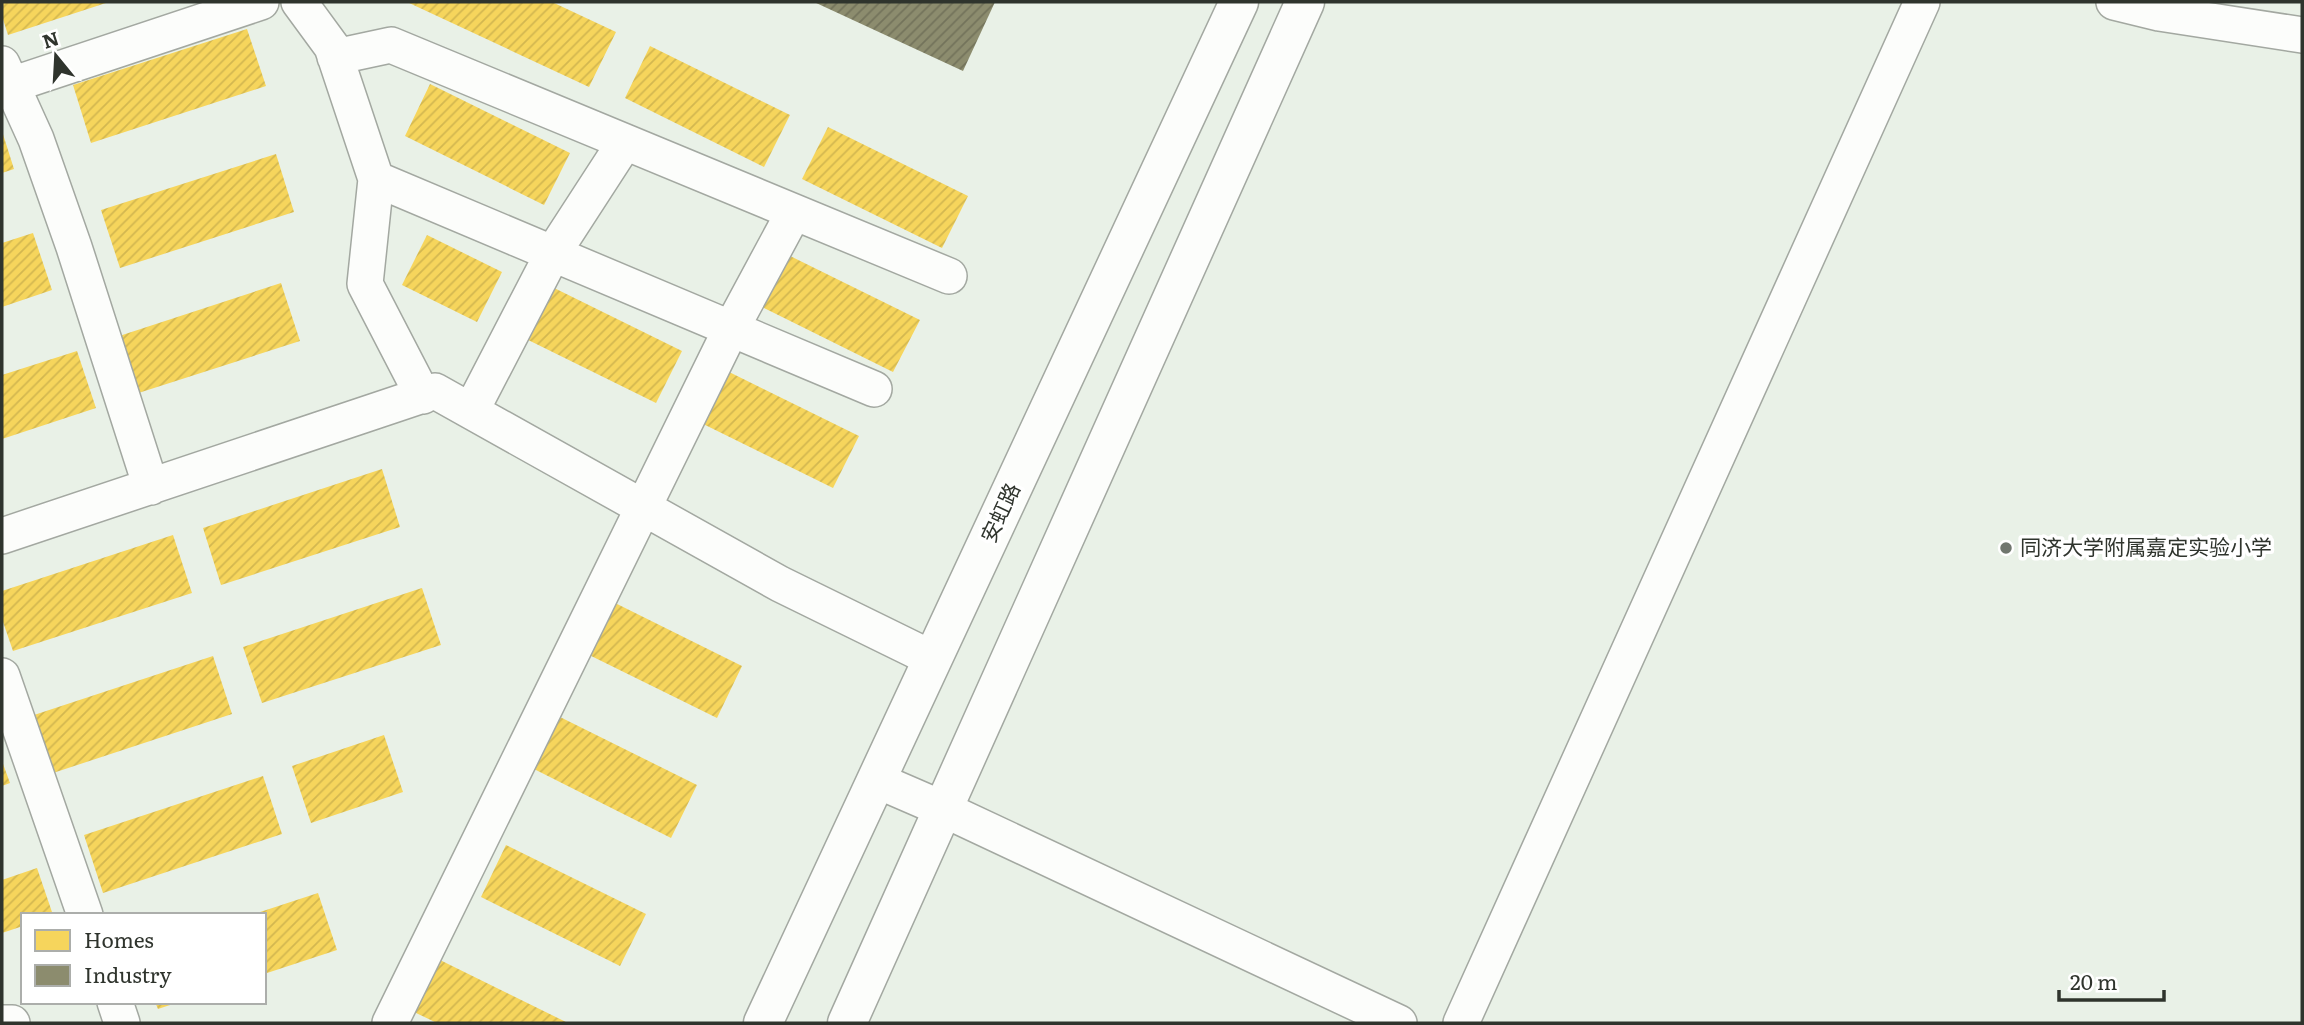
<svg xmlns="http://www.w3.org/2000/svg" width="2304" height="1025" viewBox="0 0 2304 1025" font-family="Literata,'Noto Sans SC',serif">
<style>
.homes{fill:url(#homes-hatch)}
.industry{fill:url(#industry-hatch)}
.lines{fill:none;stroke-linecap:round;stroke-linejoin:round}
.minor-casing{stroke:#a3a8a1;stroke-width:38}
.major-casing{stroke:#a3a8a1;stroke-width:41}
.minor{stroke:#fcfdfb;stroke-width:35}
.major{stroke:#fcfdfb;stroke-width:38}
.poi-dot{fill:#70766e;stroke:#fff;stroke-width:2.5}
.labels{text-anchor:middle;stroke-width:7;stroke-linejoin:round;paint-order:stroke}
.street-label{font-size:21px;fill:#2f342d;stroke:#fff}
.poi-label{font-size:21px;fill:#2f342d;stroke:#fff;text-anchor:start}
</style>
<defs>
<pattern id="homes-hatch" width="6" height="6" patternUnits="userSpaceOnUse" patternTransform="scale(1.75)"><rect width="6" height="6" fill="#f6d55c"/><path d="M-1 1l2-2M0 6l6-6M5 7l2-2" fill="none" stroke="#d3b750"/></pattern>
<pattern id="industry-hatch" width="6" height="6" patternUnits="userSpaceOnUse" patternTransform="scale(1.75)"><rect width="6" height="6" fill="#8c8c6e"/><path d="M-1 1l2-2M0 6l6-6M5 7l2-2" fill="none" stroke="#73735b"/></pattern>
</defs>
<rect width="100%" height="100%" fill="#e9f1e7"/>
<path class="homes" d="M2,2H109L8,35L2,16Z
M407,2H552L616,32L589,87Z
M247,29L266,86L91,143L73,85Z
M650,46L790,115L764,167L625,98Z
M430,84L570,153L544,205L405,136Z
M828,127L968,196L942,248L802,179Z
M2,131L14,169L2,173Z
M276,154L294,212L120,268L101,210Z
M33,233L52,290L2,307V243Z
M427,235L502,272L477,322L402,285Z
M780,251L920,320L893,372L754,303Z
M542,282L682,351L656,403L516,334Z
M281,283L300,341L126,397L107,340Z
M77,351L96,408L2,439V375Z
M719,367L859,436L833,488L693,419Z
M382,469L400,527L221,585L203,528Z
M173,535L192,593L13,651L2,619V591Z
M422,588L441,645L262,703L243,647Z
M603,597L742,666L717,718L577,649Z
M213,656L232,714L53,773L34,715Z
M558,716L697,785L671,838L532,768Z
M384,735L403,792L311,823L292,766Z
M2,761L10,783L2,786Z
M263,776L282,834L103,893L84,835Z
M506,845L646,914L620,966L481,897Z
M37,868L53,915H23V926L2,933V880Z
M318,893L337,950L264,974V915L254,914Z
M440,960L568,1023H437L414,1012Z
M155,1002H176V1003L158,1009Z"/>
<path class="industry" d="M814,2H995L963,71Z"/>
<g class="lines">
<defs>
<path id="minor" d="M299,2L332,47L376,179L365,284L423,396
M2114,2L2159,13L2302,35
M335,57L391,45L949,276
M2,64L36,139L74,247L151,487
M2,88L261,2
M376,179L874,389
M471,411L553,253L625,142
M2,536L435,391L780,584L933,659
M2,676L85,915
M876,780L943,809L1399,1023
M115,1002L122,1023
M2,1023H12
M390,1023L731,329L794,212
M1461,1023L1922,2"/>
<path id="major" d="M763,1023L1239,2
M847,1023L1305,2"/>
</defs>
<use href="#minor" class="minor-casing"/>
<use href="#major" class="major-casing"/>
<use href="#minor" class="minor"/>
<use href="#major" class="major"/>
</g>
<circle class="poi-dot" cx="2006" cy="548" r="7"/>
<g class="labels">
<g class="street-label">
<text transform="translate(1001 513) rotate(-65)" y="7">安虹路</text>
</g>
<g class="poi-label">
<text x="2020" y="555">同济大学附属嘉定实验小学</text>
</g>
</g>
<rect width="2304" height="1025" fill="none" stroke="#2f342d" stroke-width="7"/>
<rect x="21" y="913" width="245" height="91" fill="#ffffff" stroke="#acaeab" stroke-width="2"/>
<rect x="35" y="930" width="35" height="21" fill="#f6d55c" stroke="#acaeab" stroke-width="2"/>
<text x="84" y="948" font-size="21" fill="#2f342d">Homes</text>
<rect x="35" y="965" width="35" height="21" fill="#8c8c6e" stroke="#acaeab" stroke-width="2"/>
<text x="84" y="983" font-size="21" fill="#2f342d">Industry</text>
<g transform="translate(56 56) rotate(342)" stroke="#ffffff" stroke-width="5" paint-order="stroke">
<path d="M0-5L12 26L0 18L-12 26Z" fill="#2f342d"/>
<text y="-10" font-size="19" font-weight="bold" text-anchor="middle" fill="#2f342d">N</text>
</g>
<path d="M2059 990v10h105v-10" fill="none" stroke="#2f342d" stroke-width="3.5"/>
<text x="2070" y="990" font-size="21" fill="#2f342d" stroke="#ffffff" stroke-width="5" paint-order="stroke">20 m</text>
</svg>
